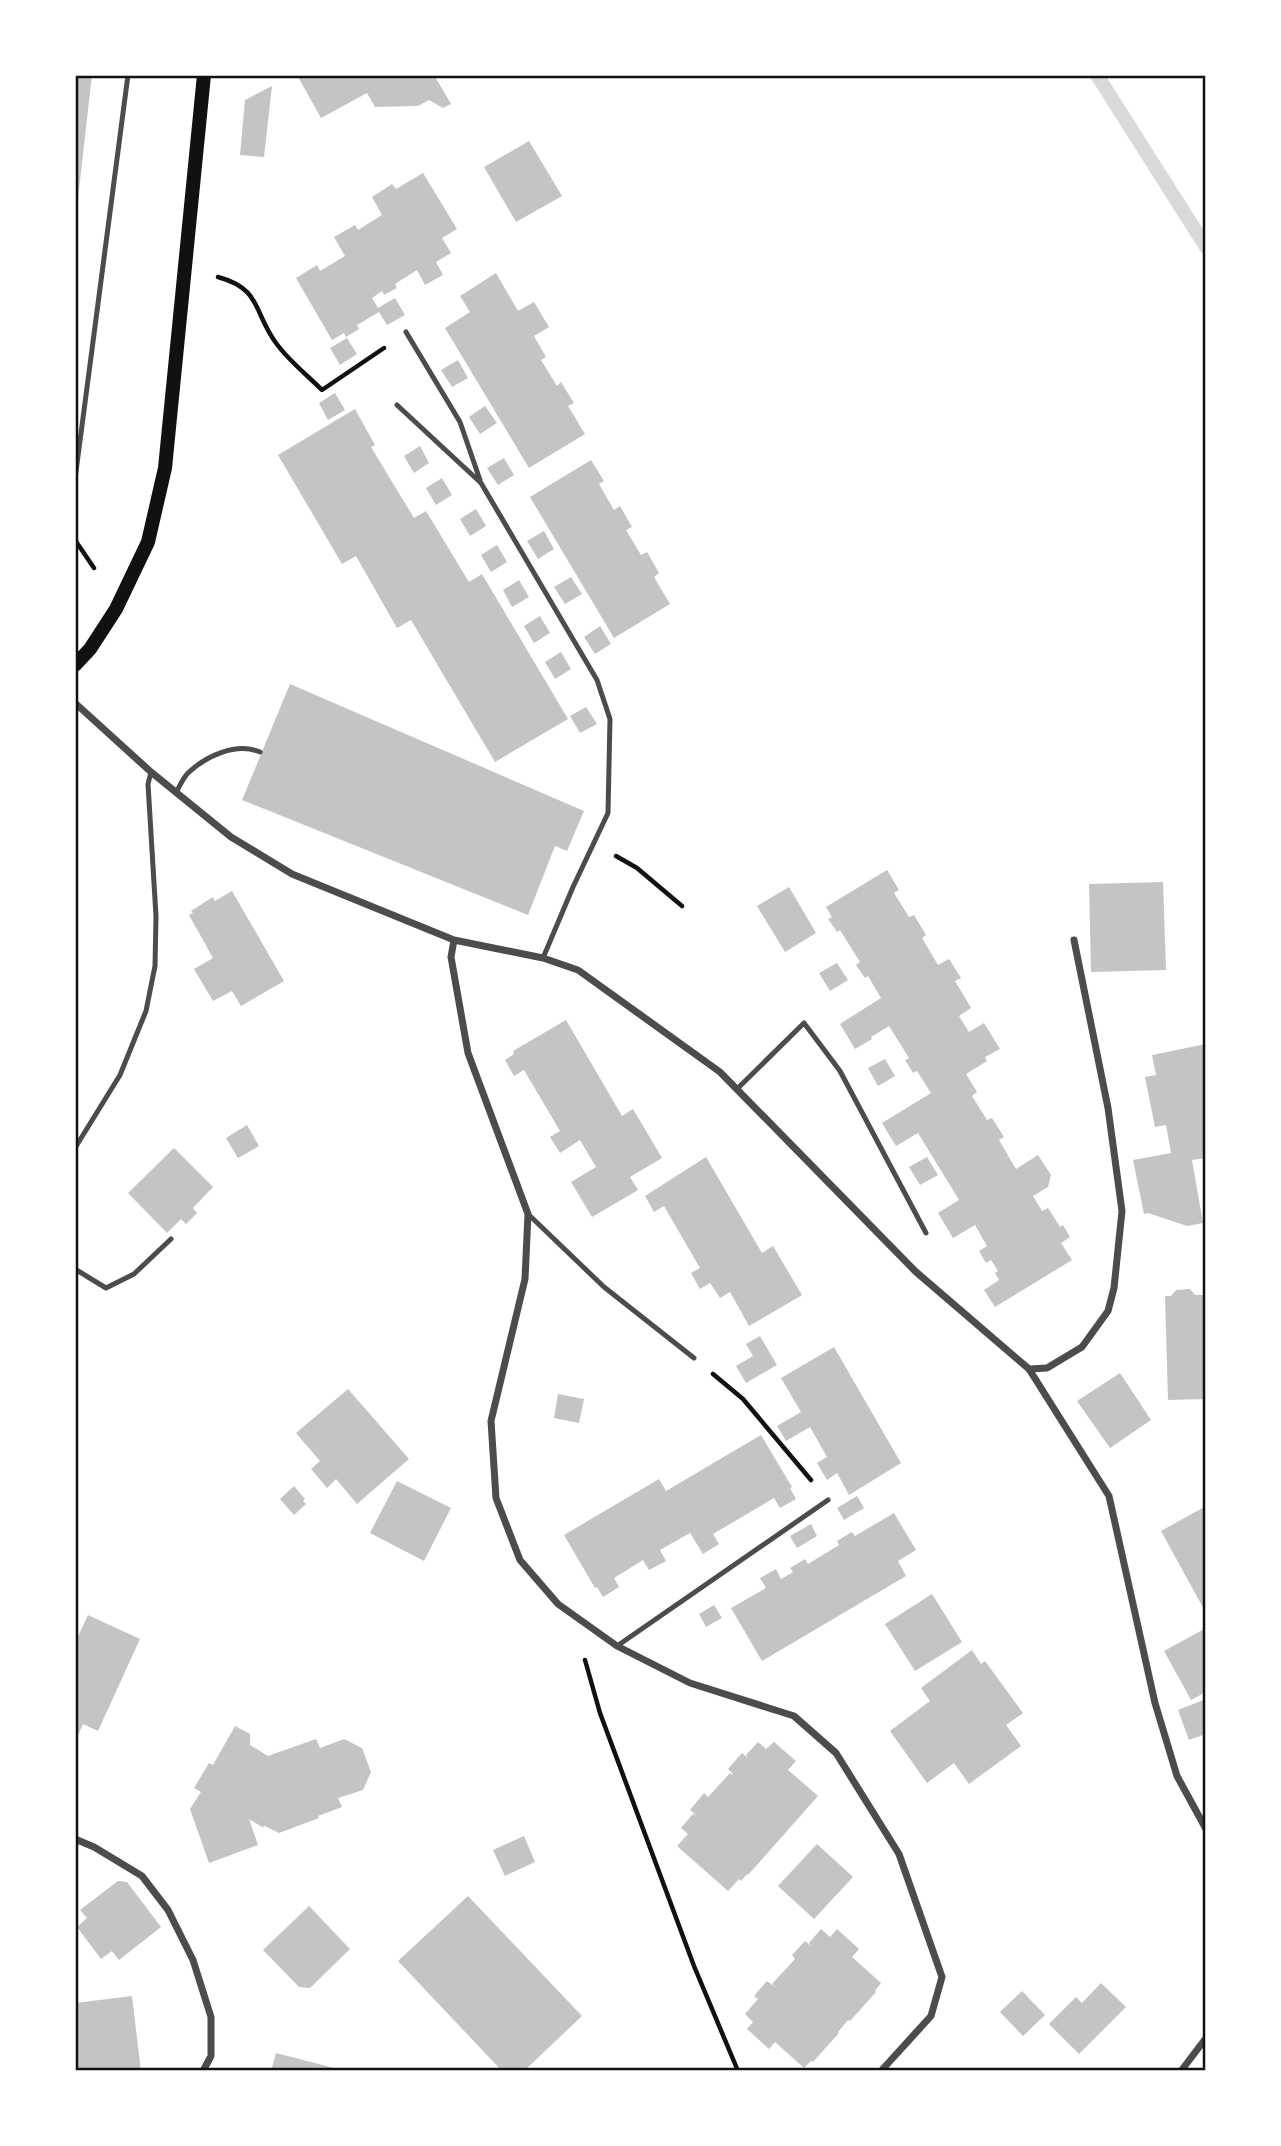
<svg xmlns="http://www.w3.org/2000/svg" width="1281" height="2146" viewBox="0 0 1281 2146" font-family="'DejaVu Sans',sans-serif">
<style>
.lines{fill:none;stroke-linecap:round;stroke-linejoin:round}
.stream{stroke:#d9d9d9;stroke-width:14}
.building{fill:#c4c4c4}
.path{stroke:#111;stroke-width:4.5}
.service{stroke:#4c4c4c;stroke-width:5}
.minor{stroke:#4c4c4c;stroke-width:7}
.secondary{stroke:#111;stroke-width:14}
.neatline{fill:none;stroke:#111;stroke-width:2.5}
</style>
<rect width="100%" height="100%" fill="#fff"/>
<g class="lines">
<path class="stream" d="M1097,75L1206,247"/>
</g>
<path class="building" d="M75,75H92L77,207H75Z
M297,75H434L451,104L443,108L429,100L418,106L375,107L367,93L321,118Z
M272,86L264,157L240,155L245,100Z
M529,141L562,196L516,222L484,167Z
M423,173L457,229L442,238L451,253L436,262L443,275L425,285L417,270L395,284L397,288L384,295L382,291L372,298L378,308L395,298L405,315L387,325L379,312L357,325L359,329L346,337L344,333L332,340L296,278L317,265L320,271L345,256L334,237L355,225L358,230L382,215L372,197L392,184L396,189Z
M496,273L518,311L534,302L549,327L534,336L546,357L541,360L557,386L561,382L574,403L568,406L585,434L529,468L445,328L470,312L460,296Z
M347,338L357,354L340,365L330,348Z
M458,360L468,378L452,387L441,370Z
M335,393L345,410L328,420L319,403Z
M485,406L497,423L480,434L469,417Z
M355,409L375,445L371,447L414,518L426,511L469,582L482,574L568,719L495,762L411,620L397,628L356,556L342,564L278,455Z
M420,446L429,463L414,473L404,456Z
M504,458L514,475L498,485L487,468Z
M591,460L604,481L599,484L614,510L620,506L632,527L626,530L641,555L647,552L659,573L654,577L670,604L614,638L530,497Z
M442,478L452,495L436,505L426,488Z
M476,509L486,526L470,536L460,519Z
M544,531L554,549L538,559L527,541Z
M497,545L507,562L491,572L481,555Z
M571,577L582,594L565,604L554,587Z
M519,580L529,597L512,607L503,590Z
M540,616L550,633L534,643L524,626Z
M600,626L611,644L595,654L584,637Z
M561,652L571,669L555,679L545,662Z
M290,684L584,811L567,851L555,846L528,915L242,800Z
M586,707L597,724L580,733L570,716Z
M887,870L899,890L894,893L909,917L914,915L926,935L922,938L938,965L949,959L961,978L955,981L971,1008L959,1016L969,1032L984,1023L1000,1049L985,1057L987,1061L966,1074L977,1092L972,1096L987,1120L992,1118L1004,1137L999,1140L1016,1169L1038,1155L1051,1175L1048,1187L1033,1196L1042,1211L1048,1208L1060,1227L1063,1225L1070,1237L1061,1243L1072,1260L995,1307L984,1290L999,1280L995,1273L998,1271L991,1260L986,1263L979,1251L987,1246L975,1225L953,1238L938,1213L959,1200L918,1133L896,1146L882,1123L931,1093L917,1071L913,1073L905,1060L909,1058L889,1026L871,1037L872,1039L855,1049L840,1024L881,998L868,976L865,978L856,965L860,962L840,930L837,932L828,919L832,917L826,907Z
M1163,882L1166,970L1091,972L1089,884Z
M789,887L816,933L785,952L757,906Z
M232,891L284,981L241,1006L232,991L213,1001L194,969L213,958L189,915L193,913L191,911L213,897L215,901Z
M837,963L848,980L830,991L819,973Z
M566,1020L622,1116L633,1109L662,1158L630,1177L638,1190L592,1217L571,1182L596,1167L580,1140L560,1153L550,1137L560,1131L524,1070L514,1076L505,1060L514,1054L513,1051Z
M1206,1044V1158L1192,1160L1203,1223L1187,1226L1148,1213L1144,1214L1133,1160L1171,1153L1166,1125L1155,1127L1145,1077L1156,1075L1152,1055Z
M885,1059L895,1076L878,1086L868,1068Z
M247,1125L259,1146L238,1158L226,1138Z
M174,1148L213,1187L193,1208L197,1213L186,1224L181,1219L167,1233L128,1193Z
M706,1157L762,1253L773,1246L802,1295L749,1326L730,1292L720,1298L710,1283L700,1289L691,1273L700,1268L664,1206L654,1212L645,1196Z
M927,1157L938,1175L920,1185L909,1167Z
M1190,1289L1195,1295H1206V1399L1168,1400L1165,1296H1171L1176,1290Z
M760,1336L777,1365L746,1383L736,1366L753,1356L746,1344Z
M834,1347L901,1463L849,1495L837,1473L827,1480L817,1463L827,1457L810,1427L786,1441L777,1426L801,1412L781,1378Z
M1120,1373L1151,1420L1110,1448L1077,1401Z
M348,1389L409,1459L357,1504L336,1479L327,1488L311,1469L320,1461L296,1433Z
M558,1394L584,1399L579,1423L554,1418Z
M761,1435L792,1487L790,1488L796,1499L780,1508L774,1498L713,1534L719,1544L703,1554L690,1533L660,1550L666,1561L649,1570L643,1560L614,1578L619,1587L603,1597L597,1587L595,1588L564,1535L659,1479L666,1491Z
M397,1481L451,1508L424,1561L370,1533Z
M294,1486L305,1499L303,1501L306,1504L294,1515L280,1499Z
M857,1496L864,1508L844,1520L837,1508Z
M1206,1506V1613L1161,1531Z
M894,1513L916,1550L898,1561L906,1576L762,1661L731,1608L766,1588L760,1578L776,1569L781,1579L793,1572L790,1568L805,1559L808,1564L839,1545L837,1541L852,1532L855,1536Z
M811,1524L817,1536L797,1548L790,1536Z
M932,1594L962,1642L915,1671L885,1624Z
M714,1605L722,1618L706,1627L699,1614Z
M88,1615L140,1639L98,1731L83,1724L75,1742V1643Z
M1206,1628V1692L1191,1700L1164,1651Z
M972,1650L981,1664L985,1661L1023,1713L1006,1725L1021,1746L969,1784L954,1763L927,1783L890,1731L930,1701L921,1688Z
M1206,1699V1734L1189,1740L1178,1710Z
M235,1726L250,1734V1745L268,1756L316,1739L320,1748L344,1739L362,1748L371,1772L363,1790L338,1798L342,1807L318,1816L319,1818L279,1833L265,1826L262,1827L249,1819L258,1845L209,1863L190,1809L201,1792L194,1788L209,1763L213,1765Z
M758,1742L766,1749L774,1742L796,1761L788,1770L818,1796L748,1875L747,1874L741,1881L739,1879L728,1891L677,1846L688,1834L681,1828L693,1814L696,1815L690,1810L704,1793L708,1797L730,1773L732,1775L733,1774L728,1769L742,1753L748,1758L746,1755Z
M524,1836L535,1862L505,1876L493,1850Z
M817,1844L853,1877L814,1919L778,1886Z
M118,1881L127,1882L161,1927L119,1960L112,1951L101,1959L77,1927L87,1918L80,1910Z
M468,1896L582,2016L524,2071H502L398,1961Z
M309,1906L350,1949L310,1988L299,1987L263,1950Z
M821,1929L830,1937L837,1929L859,1949L852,1957L881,1983L875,1991L876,1992L850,2021L848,2020L838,2032L839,2033L813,2062L811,2061L804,2068L775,2042L769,2049L747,2029L753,2022L745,2014L758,1999L754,1996L767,1981L779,1990L772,1984L795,1959L792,1955L805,1941L811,1946L809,1943Z
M1101,1983L1126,2007L1079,2054L1049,2024L1076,1997L1082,2003Z
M1022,1991L1045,2015L1023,2036L1000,2012Z
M132,1996L141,2071H75V2003Z
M276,2053L342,2070V2071H271Z"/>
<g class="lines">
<path class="path" d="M218,277C262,289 253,312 276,343C288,360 307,375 322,390L384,348
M75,540L94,568
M616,856L637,868L682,906
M713,1374L743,1399L811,1480
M585,1660L600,1713L694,1966L738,2071"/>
<path class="service" d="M406,332L460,422L480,480
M397,405L481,483L597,680L610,719L608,813L573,887L543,958
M75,479L128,75
M176,793C179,787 183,778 188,773C206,756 236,742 260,752
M737,1089L804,1023L840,1071L926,1233
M75,1148L120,1075L146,1011L155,966L156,916L148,784L151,772
M528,1214L604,1287L694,1358
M75,1269L106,1288L134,1274L171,1239
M617,1646L828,1500"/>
<path class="minor" d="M75,703L151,772L231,837L292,874L454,940L543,958L578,970L720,1072L915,1271L1029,1369L1109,1496L1155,1703L1177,1776L1206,1829
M454,940L451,957L468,1053L528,1214L525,1279L491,1421L496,1498L520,1560L558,1604L617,1646L690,1683L794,1716L836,1753L899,1854L942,1977L931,2016L881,2071
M1029,1369L1047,1368L1082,1347L1108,1311L1114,1288L1122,1211L1108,1108L1074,940
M75,1839L94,1847L142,1876L168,1910L193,1960L211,2017V2056L203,2071
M1181,2071L1206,2038"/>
<path class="secondary" d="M75,665L90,649L116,609L148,542L165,468L204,75"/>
</g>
<rect width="1281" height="2146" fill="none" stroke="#ffffff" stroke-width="154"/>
<rect x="77" y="77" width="1127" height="1992" class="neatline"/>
</svg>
